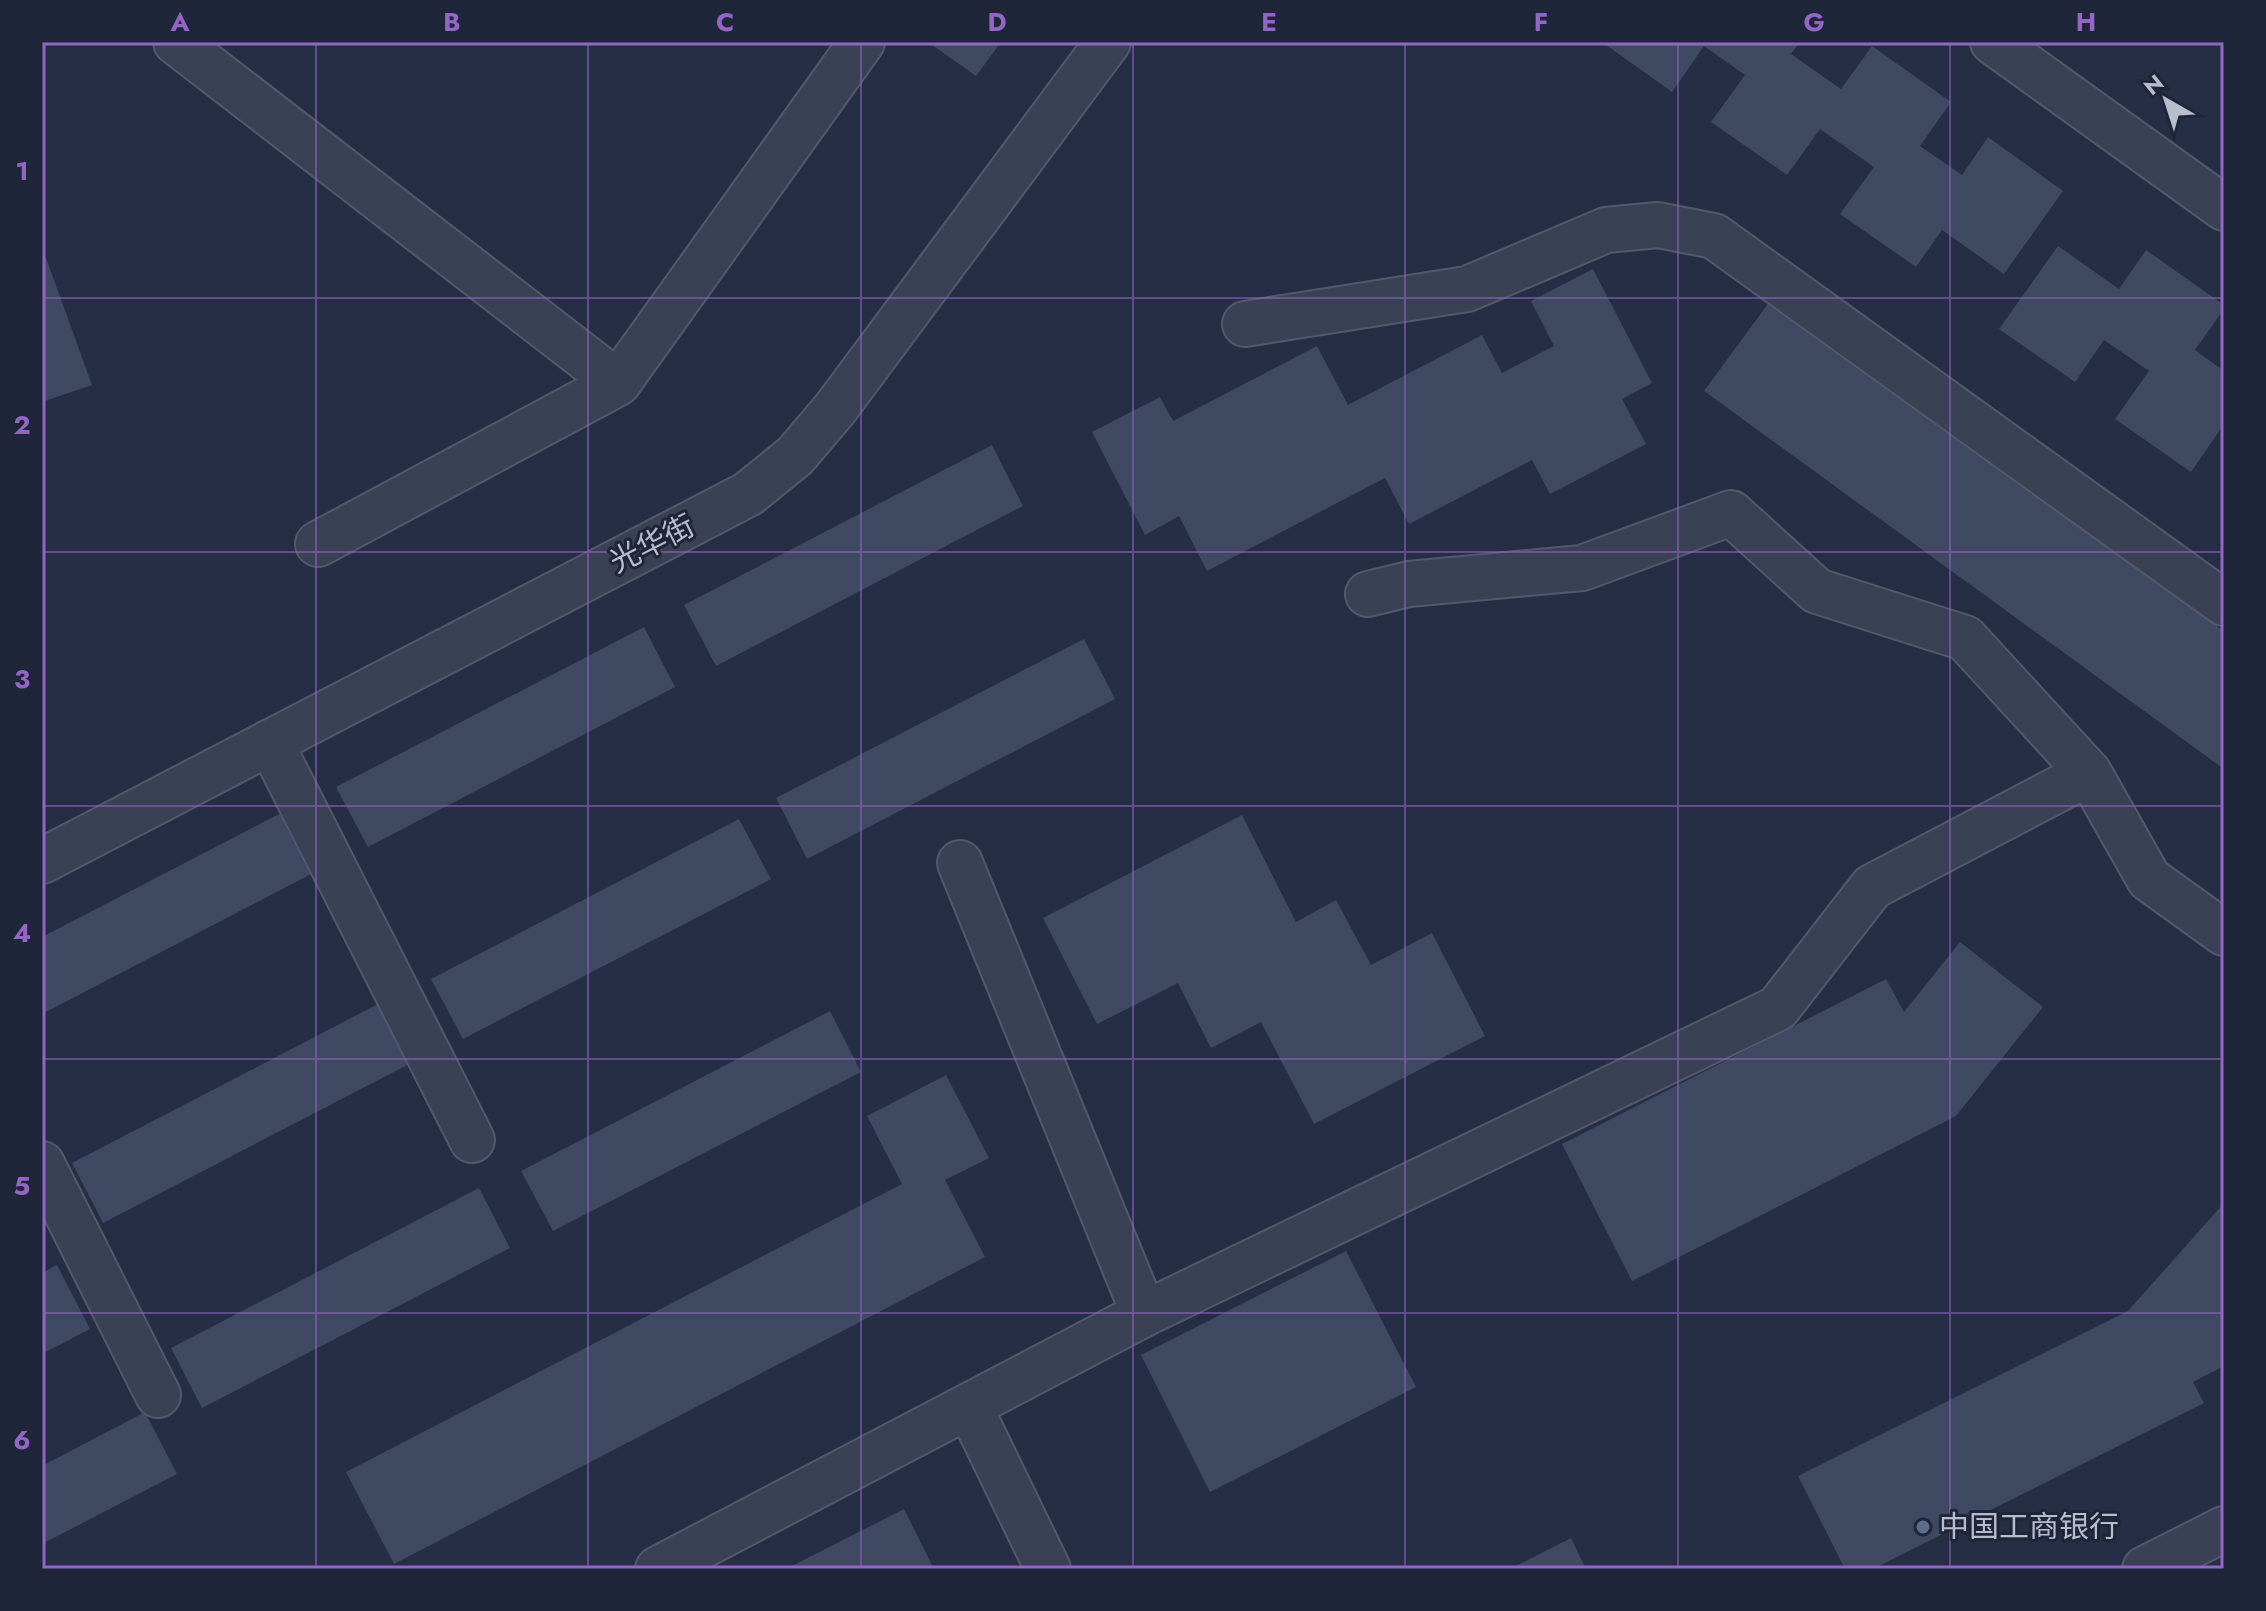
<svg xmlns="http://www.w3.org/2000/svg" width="2266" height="1611" viewBox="0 0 2266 1611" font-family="Jost,'Noto Sans SC',sans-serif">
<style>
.building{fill:#404962}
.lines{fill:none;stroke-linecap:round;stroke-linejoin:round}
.minor-casing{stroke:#53596c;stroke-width:48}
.minor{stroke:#3b4155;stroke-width:44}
.grid{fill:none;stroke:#9366c5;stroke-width:2;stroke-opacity:0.55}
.service-dot{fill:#5c6f8a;stroke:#1f263a;stroke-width:3}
.labels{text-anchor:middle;stroke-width:6;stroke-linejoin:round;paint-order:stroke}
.street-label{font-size:30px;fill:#b8bdce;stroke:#1f263a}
.poi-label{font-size:30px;fill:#b8bdce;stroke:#1f263a;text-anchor:start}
.neatline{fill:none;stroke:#9366c5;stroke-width:3}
.grid-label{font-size:26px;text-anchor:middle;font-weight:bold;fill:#9366c5}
</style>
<rect width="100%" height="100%" fill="#262e45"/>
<path class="building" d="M928,42H1001L976,76Z
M1602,42H1800L1791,54L1841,89L1872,46L1951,102L1920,146L1962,175L1988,137L2063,191L2004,274L1942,230L1916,267L1840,214L1874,167L1820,129L1787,175L1711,122L1745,75L1704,46L1672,92Z
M2058,246L2119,289L2146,250L2224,305V309L2195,350L2224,371V429L2222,427L2191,472L2115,419L2149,371L2104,340L2075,382L1999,329Z
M46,258L92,385L42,402V259Z
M1593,269L1652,383L1622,399L1646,444L1550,494L1532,460L1409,524L1385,478L1207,571L1179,516L1145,535L1092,432L1160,397L1173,421L1317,346L1348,405L1482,335L1502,373L1554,346L1531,301Z
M1770,301L2224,631V769L1704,391Z
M992,445L1023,506L716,666L684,605Z
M644,627L675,687L368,847L336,787Z
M1084,639L1115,699L807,859L776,798Z
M283,812L315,872L42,1014V937Z
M1242,815L1296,922L1336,900L1371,965L1432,933L1485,1036L1314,1124L1261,1022L1211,1048L1178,983L1097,1024L1043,918Z
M739,819L771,879L463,1039L431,979Z
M1960,942L2043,1007L1956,1116L1632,1281L1562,1144L1886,979L1904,1012Z
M380,1003L411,1063L103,1223L72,1163Z
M830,1011L861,1072L553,1231L521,1171Z
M946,1075L989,1158L945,1180L985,1257L394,1564L346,1472L902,1184L867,1116Z
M479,1188L510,1248L202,1408L171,1348Z
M2224,1203V1366L2193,1382L2204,1403L1873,1569H1845L1798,1476L2128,1311Z
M1346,1251L1416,1387L1210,1492L1141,1355Z
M57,1265L90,1329L42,1354V1273Z
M145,1412L177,1474L42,1544V1466Z
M904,1509L934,1569H786Z
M1571,1538L1586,1569H1510Z"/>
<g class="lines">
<defs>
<path id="minor" d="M176,42L618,383
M1993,42L2224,208
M1245,324L1467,289L1606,230L1658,225L1714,236L2224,603
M318,544L618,383L862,42
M1368,594L1409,584L1582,568L1731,513L1817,591L1965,638L2089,773L2149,879L2224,933
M270,742L472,1140
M42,861L748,494L795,456L835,409L1108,42
M42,1164L158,1395
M1144,1314L1778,1008L1872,887L2089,773
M969,1406L1048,1569
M658,1569L1144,1314L960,863
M2145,1569L2224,1529"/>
</defs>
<use href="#minor" class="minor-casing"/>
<use href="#minor" class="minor"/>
</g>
<path class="grid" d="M316,42V1569M588,42V1569M861,42V1569M1133,42V1569M1405,42V1569M1678,42V1569M1950,42V1569M42,298H2224M42,552H2224M42,806H2224M42,1059H2224M42,1313H2224"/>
<circle class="service-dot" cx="1923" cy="1527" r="8"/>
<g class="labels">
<g class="street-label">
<text transform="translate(652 544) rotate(-27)" y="10">光华街</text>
</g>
<g class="poi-label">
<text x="1939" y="1537">中国工商银行</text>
</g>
</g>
<rect width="2266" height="1611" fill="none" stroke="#1f263a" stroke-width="88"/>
<g transform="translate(2166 100) rotate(321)" stroke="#1f263a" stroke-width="6" paint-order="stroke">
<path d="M0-6L14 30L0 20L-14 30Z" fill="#b8bdce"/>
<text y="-12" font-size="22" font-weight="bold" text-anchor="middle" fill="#b8bdce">N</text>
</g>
<rect x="44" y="44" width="2178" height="1523" class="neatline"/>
<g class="grid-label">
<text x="180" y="31">A</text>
<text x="452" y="31">B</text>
<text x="725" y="31">C</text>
<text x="997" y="31">D</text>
<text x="1269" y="31">E</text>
<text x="1541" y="31">F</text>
<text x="1814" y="31">G</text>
<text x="2086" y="31">H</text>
<text x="22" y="180">1</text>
<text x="22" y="434">2</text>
<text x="22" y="688">3</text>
<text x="22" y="942">4</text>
<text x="22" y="1195">5</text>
<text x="22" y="1449">6</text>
</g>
</svg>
